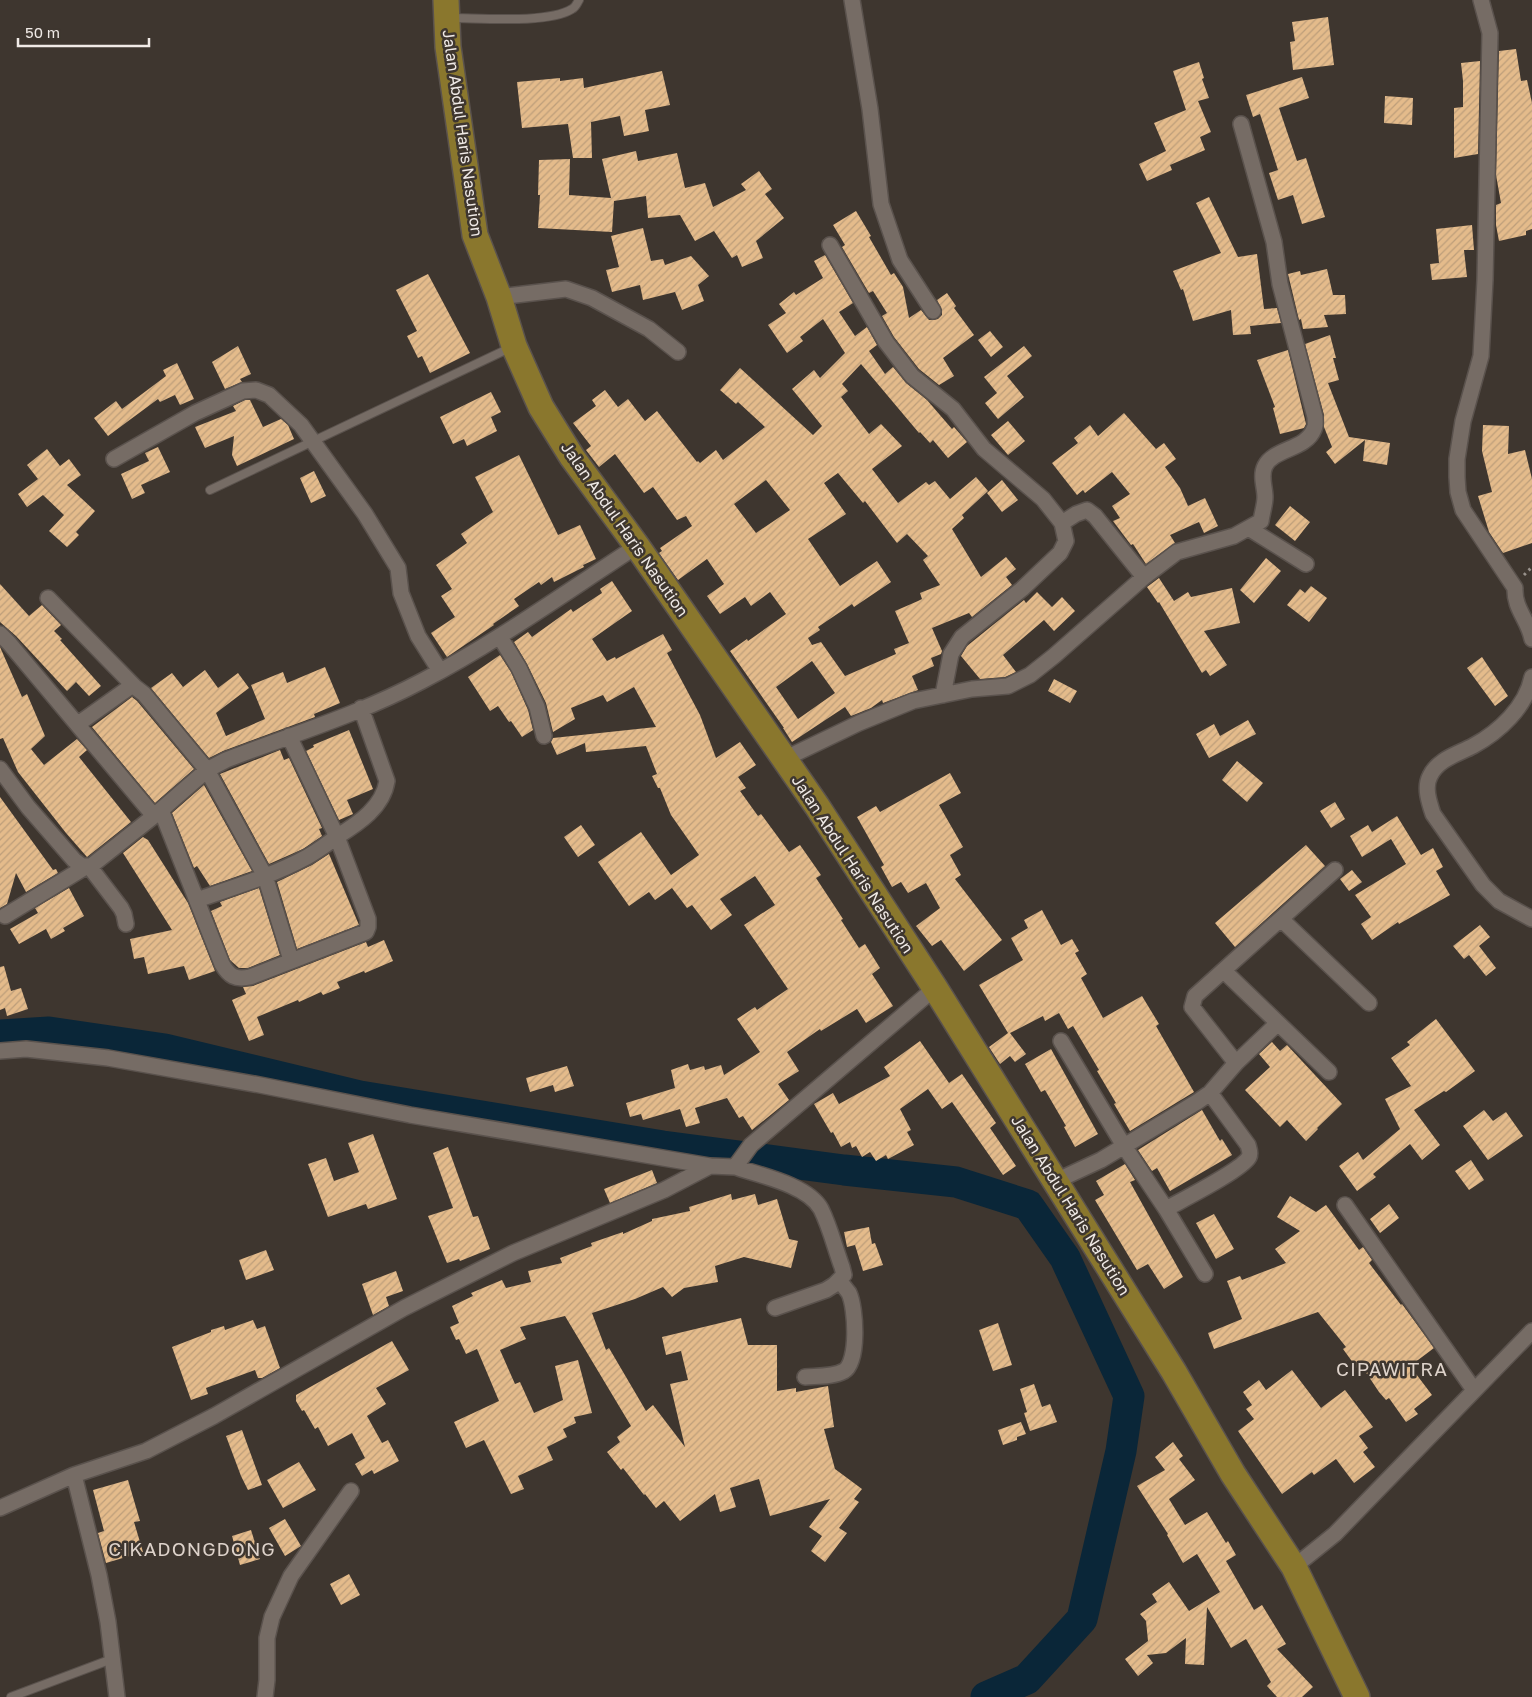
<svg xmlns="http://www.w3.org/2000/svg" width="1532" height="1697" viewBox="0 0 1532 1697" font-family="'Golos Text',sans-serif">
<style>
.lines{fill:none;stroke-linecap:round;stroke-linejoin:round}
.river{stroke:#0a2638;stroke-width:31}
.building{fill:url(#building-hatch);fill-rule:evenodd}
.service-casing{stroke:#5a524d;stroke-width:10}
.minor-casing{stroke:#5a524d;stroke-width:18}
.primary-casing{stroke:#5a524d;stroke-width:28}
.path{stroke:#99928c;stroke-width:3;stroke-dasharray:2.5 4;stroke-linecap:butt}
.service{stroke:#766c65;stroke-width:8}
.minor{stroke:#766c65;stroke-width:15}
.primary{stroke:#8a772d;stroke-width:25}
.labels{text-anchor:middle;stroke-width:5;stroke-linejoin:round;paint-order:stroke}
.street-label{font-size:16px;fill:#f0eae6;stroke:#3e362f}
.quarter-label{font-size:19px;letter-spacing:1px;fill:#ddd2ca;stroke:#3e362f}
</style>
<defs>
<pattern id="building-hatch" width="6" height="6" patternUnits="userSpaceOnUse" patternTransform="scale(1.25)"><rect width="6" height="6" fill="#e4bb8b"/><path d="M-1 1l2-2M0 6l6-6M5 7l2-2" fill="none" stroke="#bd9e7a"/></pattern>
</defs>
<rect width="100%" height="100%" fill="#3e362f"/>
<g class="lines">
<path class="river" d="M0,1035L49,1032L165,1049L360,1096L663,1146L844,1170L956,1182L1028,1205L1065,1258L1129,1396L1121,1451L1082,1619L1027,1679L986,1697"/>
</g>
<path class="building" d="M1328,17L1334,65L1293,70L1290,42L1295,41L1292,22Z
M1516,49L1521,81L1527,80L1532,103V229L1526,231V235L1499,241L1496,225V205L1501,203L1496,175L1499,51Z
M1480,61L1478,154L1454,158V108L1463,107V81L1461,63Z
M1199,62L1204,78L1202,79L1209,98L1198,101L1211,132L1200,137L1205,150L1170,165L1172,170L1147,181L1139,164L1166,151L1154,123L1186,110L1173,71Z
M662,71L670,105L645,110L649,131L624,136L620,116L591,122L592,158H573L568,124L522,128L517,82L560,78V81L583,78L584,88Z
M1302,77L1309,98L1279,108L1297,161L1306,158L1325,217L1302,224L1293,195L1278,200L1269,173L1278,170L1260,114L1253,117L1246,95Z
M1385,96L1413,98L1412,125L1384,123Z
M636,151L638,161L677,153L685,188L705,183L713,207L746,190L741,184L759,171L772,189L765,194L784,218L756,241L763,258L742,267L737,255L732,258L714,231L695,241L680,215L648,218L646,196L614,201L612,232L538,228L540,195H538L539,160L570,159L569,195L611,198L602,159Z
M1209,197L1238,257L1257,254L1264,309L1277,308L1281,323L1250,326L1251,334L1233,335L1231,310L1193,321L1183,289L1181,290L1173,271L1221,253L1196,203Z
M856,211L871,236L869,237L891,275L894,273L903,287L909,318L921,310L929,320H934L938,319L942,315V310L937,300L947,293L956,306L954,308L974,335L943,358L954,376L939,385L919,369L894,337L882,316L887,313L873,291L869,293L842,247L845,245L833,225Z
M1472,225L1474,250H1464L1467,277L1432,280L1430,264L1439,263L1436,229Z
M643,228L651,261L663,259L665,265L691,256L709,276L698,285L704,301L682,310L675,292L643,300L640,285L612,292L606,270L619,267L611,236Z
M825,255L853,303L839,312L855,336L867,327L877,345L869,351L885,374L893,367L906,383L927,400L952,429L954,427L967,442L948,458L933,440L930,443L920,432L919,433L861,364L842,384L848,391L841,397L869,434L881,424L902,446L872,469L898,503L926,482L929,485L935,481L950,499L976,477L988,491L962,515L964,518L952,529L981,577L1006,557L1016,569L1006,577L1012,585L972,617L969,613L932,628L942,651L941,654L931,658L934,666L912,676L918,690L883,703L882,700L871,708L851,716L845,707L792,742L783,728H784L730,651L747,639L748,641L786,614L770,592L751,606L745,597L720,614L707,596L724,584L707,559L678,580L659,553L662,551L660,548L692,526L686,516L677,520L653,487L644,493L615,454L599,467L586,450L591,446L573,423L596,406L592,400L605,390L618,407L628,399L645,421L657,411L697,462L698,461L700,463L716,450L723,460L765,427L738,402L736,404L720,390L740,368L813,435L822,426L792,389L814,370L820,378L845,353L823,319L800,337L803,341L787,353L768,325L786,313L779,304L794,292L796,295L823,278L814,261ZM838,473L863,503L865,501L897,543L907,534L928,556L923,560L940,585L920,593L922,599L918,601L895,611L909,643L894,649L896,654L845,676L821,642L812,645L808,638L820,630L818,627L852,604L854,607L891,582L877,561L840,586L808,539L846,514L824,483ZM766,480L790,510L756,533L734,504ZM812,661L835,693L798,719L776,687Z
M1327,269L1333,295H1345L1346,314L1324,315L1328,327L1303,329L1301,319L1299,320L1288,274L1300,271L1301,275Z
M428,274L470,353L430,373L422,356L418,358L407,336L417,331L396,290Z
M990,331L1003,347L991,357L978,340Z
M1330,335L1336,358H1333L1339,380L1328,383L1349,437L1390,443L1387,465L1363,461L1365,440L1335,464L1326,452L1332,447L1324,427V415L1305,344Z
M238,346L251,374L240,379L242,382L225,389L212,362Z
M1024,346L1032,356L1007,376L1024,397L998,419L985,403L997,393L984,377Z
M1288,350L1306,424L1304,428L1280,434L1273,408L1275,407L1257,360Z
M177,363L194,399L180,405L175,395L160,402L158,399L108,436L94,418L116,401L122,409L166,376L163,370Z
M491,392L501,412L491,417L497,431L467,446L464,439L453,444L440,417Z
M245,400H250L263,427L281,419L288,425L294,439L237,466L232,455L234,436L205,448L195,427L236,411L233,406Z
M1124,413L1156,449L1164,443L1176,459L1165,467L1180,488L1188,506L1205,498L1218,526L1204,533L1199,522L1170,535L1175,543L1146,564L1133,544L1131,545L1113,521L1120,518L1112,506L1130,494L1112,472L1085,493L1083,490L1077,495L1052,463L1078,443L1074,438L1090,425L1098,436Z
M1008,421L1025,441L1008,455L991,435Z
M1483,425L1509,426L1508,454L1525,450L1532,479V543L1503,553L1489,532L1478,496L1492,492L1482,451Z
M158,447L170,472L141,485L145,493L132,499L121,474L149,461L145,453Z
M47,449L60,466L69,459L81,475L67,485L95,511L76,532L79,535L67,547L49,531L64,515L43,495L27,507L18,494L38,479L27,465Z
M519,455L558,535L580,525L596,559L583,565L584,567L554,582L552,577L541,585L539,582L514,599L519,606L493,624L494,625L447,657L431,633L455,617L441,596L452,589L436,565L467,543L461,534L493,512L475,477Z
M314,471L326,496L311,503L300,478Z
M1002,480L1018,500L1002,512L987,493Z
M1290,506L1310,522L1295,541L1275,525Z
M1266,558L1281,571L1254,603L1240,590Z
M1159,578L1174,601L1188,592L1191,597L1232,588L1240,623L1204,631L1227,665L1210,676L1206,670L1202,673L1159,602L1158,603L1147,587Z
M612,581L632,611L592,639L607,661L615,657L616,659L663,634L672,650L667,653L700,715L716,758L740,742L756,765L738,777L746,788L740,791L758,816L761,814L789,852L800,845L821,875L816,878L843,919L841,920L859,948L865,944L880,968L872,974L893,1006L866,1023L857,1009L821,1031L820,1029L787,1052L799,1071L778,1084L789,1100L752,1130L743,1116L739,1118L727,1098L695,1108L700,1123L686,1127L680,1109L643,1120L641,1114L630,1117L626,1103L675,1088L671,1070L688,1064L690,1070L704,1066L705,1070L721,1065L724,1075L760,1052L737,1019L755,1007L757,1010L788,989L744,925L775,905L755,876L720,899L732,915L711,930L692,905L687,908L672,888L655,900L649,892L629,906L598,862L641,832L671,875L699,855L671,815L660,788H658L652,776L657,774L646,746L586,752L585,743L557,755L551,742L553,738L656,727L634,687L607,702L603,695L571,708L575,719L553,732L546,703L527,664L514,642L528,632L532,637L571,609L573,612L602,593L600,589Z
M0,584L29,616L42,605L61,625L54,631L62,639L60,640L101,686L89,696L76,682L67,691L16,636L0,622Z
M1311,586L1327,598L1309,622L1287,605L1300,589L1305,593Z
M1037,592L1052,607L1062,597L1075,611L1054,631L1044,620L1003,655L1016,672L1005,677L980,679L961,656L967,646L1024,600L1026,603Z
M0,647L22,697L27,694L45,736L31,749L44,765L77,739L87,750L79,757L131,822L87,857L66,833L18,772L3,738L0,739Z
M500,655L511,672L528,710L533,730L522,737L511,721L509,722L498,706L490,711L468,677Z
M1482,657L1508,696L1495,706L1467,668Z
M325,667L340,703L314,714L315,717L223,751L209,758L151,688L172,673L183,687L205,670L218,688L238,673L249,688L216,713L226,736L265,719L251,685L283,672L287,683Z
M1054,679L1077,691L1070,703L1048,691Z
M132,697L137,701L194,769L155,803L92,727Z
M1248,720L1256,734L1209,758L1196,734L1214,724L1220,736Z
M349,730L373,789L347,800L353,814L339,820L306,751L314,747L313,745Z
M280,750L284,760L289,758L322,828L319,829L322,836L303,849L269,864L220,774Z
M1237,761L1263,783L1247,802L1222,780Z
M950,773L961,793L939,805L963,847L950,855L961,875L955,879L1002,940L964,971L941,940L932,946L916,926L940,908L926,883L908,893L901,882L892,887L881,867L884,865L857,817L876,806L880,812Z
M204,785L252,871L210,886L197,866L194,868L172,813Z
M0,797L53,870L56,869L58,873L26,892L16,873L7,904L0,908Z
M1335,802L1345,819L1331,828L1320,811Z
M1397,816L1421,855L1433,848L1443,867L1436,871L1450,895L1399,924L1398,922L1372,940L1361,924L1371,917L1355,895L1406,864L1391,839L1362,857L1350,836L1368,825L1372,832Z
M581,825L595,845L578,857L564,837Z
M143,837L148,840L188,903L215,971L189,980L184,966L148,974L144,957L134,959L130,939L172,930L123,853Z
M1306,845L1325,866L1235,947L1215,923Z
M329,854L359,925L297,949L277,882L312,865Z
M1352,870L1362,882L1349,891L1340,879Z
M69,888L84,916L63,928L65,931L51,939L46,929L19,944L10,929L38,913L35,908Z
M259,888L280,955L248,968H239L230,960L211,911L222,906L220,902Z
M1042,910L1061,945L1072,939L1079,951L1075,953L1087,974L1081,978L1103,1018L1142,996L1159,1024L1156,1026L1194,1092L1130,1131L1114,1104L1116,1103L1097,1071L1099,1070L1073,1026L1068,1029L1059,1013L1045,1021L1043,1016L1010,1033L1026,1054L1015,1062L1010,1056L1000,1064L989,1047L1008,1033L979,985L1023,960L1011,938L1028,928L1024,920Z
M1480,925L1490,937L1479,946L1496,968L1486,976L1469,955L1464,959L1453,946Z
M384,940L393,961L365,973L364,971L337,982L340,988L323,995L321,992L299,1002L298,1000L257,1017L264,1035L249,1041L232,1000L246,994L243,987L253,986L366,942L368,947Z
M4,966L11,991L21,988L28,1009L7,1016L5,1008L0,1010V967Z
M1436,1019L1475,1071L1446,1092L1444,1091L1414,1110L1440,1145L1422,1160L1410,1144L1373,1174L1376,1177L1357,1191L1339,1166L1358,1152L1363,1160L1400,1129L1385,1099L1411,1086L1391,1058L1410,1045L1407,1042Z
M920,1041L949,1083L962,1074L996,1123L990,1128L1016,1166L1003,1175L952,1102L942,1109L928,1089L900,1109L911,1130L907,1132L914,1145L888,1159L886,1155L876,1161L870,1152L862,1157L856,1146L852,1148L850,1142L841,1147L833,1132L831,1133L814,1104L833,1093L839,1104L890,1076L884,1067Z
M1272,1042L1280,1051L1287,1045L1342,1104L1317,1128L1318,1129L1306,1141L1287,1120L1280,1127L1245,1090L1270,1067L1259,1054Z
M1051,1049L1098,1134L1075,1147L1064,1127L1066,1126L1045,1090L1041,1092L1025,1064Z
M567,1066L574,1086L555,1092L553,1085L530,1092L526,1078Z
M1202,1110L1220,1141L1222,1139L1232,1155L1170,1191L1157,1168L1152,1171L1138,1150Z
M1484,1110L1493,1121L1506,1112L1523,1136L1488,1160L1463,1126Z
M373,1134L397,1199L368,1209L366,1204L328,1217L308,1164L326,1158L334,1181L359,1172L348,1143Z
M448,1147L473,1217L478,1216L490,1249L460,1261L459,1259L447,1263L428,1216L453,1208L433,1153Z
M1471,1160L1484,1180L1469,1190L1455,1171Z
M1125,1164L1135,1180L1130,1182L1183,1277L1164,1289L1148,1264L1137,1270L1095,1200L1104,1195L1096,1181Z
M652,1170L657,1183L610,1203L604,1189Z
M731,1194L732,1200L755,1194L758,1205L777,1199L789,1239L798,1241L791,1268L744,1257L715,1266L718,1282L684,1288L672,1297L663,1287L635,1299L592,1313L606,1350L609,1348L646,1411L653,1405L685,1447L670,1384L688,1380L681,1351L666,1355L662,1337L741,1318L748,1345H777V1391L796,1388V1392L828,1386L834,1427L824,1429L835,1469L862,1489L854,1499L859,1502L839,1528L847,1533L825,1562L811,1551L822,1536L809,1527L830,1499L770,1516L759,1479L730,1488L736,1507L720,1512L715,1494L680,1521L664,1501L656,1508L645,1494L644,1495L623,1468L621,1470L607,1452L620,1442L617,1437L631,1426L565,1316L520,1327L526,1339L500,1350L515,1384L520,1382L534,1413L563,1400L555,1366L578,1360L592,1413L574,1417L576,1423L563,1429L567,1437L547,1447L553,1460L518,1476L524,1489L511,1494L484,1440L466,1448L454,1422L499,1401L477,1349L466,1354L459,1339L456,1340L450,1327L459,1323L452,1306L473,1296L471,1293L502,1280L506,1288L531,1282L528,1271L562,1263L560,1258L592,1246L591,1243L623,1232V1234L652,1221V1219L690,1211L689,1207Z
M1290,1196L1316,1212L1326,1205L1359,1250L1363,1247L1372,1260L1369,1263L1401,1305L1402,1304L1434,1348L1410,1366L1432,1395L1414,1409L1418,1414L1406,1422L1389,1398L1386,1400L1379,1392L1363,1368L1359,1371L1343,1349L1346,1347L1318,1312L1214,1349L1208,1333L1242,1319L1227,1281L1240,1276L1242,1280L1286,1263L1275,1249L1300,1231L1277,1217Z
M1389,1204L1399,1218L1380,1233L1370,1219Z
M1214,1214L1234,1249L1216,1259L1196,1223Z
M869,1227L872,1244L875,1243L883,1265L863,1271L855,1245L847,1247L844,1232Z
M266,1250L274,1270L246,1280L239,1260Z
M396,1271L403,1291L386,1297L389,1306L373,1315L362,1284Z
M253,1320L257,1329L265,1326L280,1368L262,1378H258L255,1370L206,1388L208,1394L191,1400L172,1347L211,1332V1330L224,1326L225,1330Z
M998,1323L1012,1365L993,1371L979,1330Z
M392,1341L409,1370L376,1388L386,1404L367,1416L382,1443L388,1440L399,1461L374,1474L372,1470L362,1476L355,1464L365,1458L352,1433L328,1446L318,1427L315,1429L304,1410L302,1411L296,1401V1395Z
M1292,1370L1321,1408L1345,1390L1373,1427L1359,1436L1368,1448L1363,1452L1375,1467L1354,1483L1336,1459L1314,1475L1312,1472L1282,1494L1238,1431L1254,1419L1246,1409L1252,1405L1243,1392L1259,1380L1266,1390Z
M1034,1384L1042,1407L1050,1404L1057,1422L1030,1431L1024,1413L1027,1412L1020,1389Z
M1021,1422L1026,1434L1017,1437V1440L1003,1445L998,1430Z
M242,1430L262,1485L248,1490L241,1476L226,1436Z
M1173,1442L1183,1456L1179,1459L1195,1480L1169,1499L1185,1525L1207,1512L1226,1543L1228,1541L1236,1555L1226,1561L1254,1610L1262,1605L1286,1644L1277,1649L1313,1687L1302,1697H1277L1267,1686L1271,1682L1246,1639L1231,1648L1207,1607L1204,1665L1185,1664L1186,1638L1166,1653L1147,1655L1153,1663L1138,1676L1125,1659L1148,1641L1146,1621L1140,1614L1157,1602L1152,1594L1169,1582L1189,1611L1220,1592L1197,1554L1183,1563L1167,1535L1168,1534L1137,1486L1165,1470L1155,1457Z
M299,1462L316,1490L283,1508L267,1480Z
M128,1480L140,1521L134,1522L143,1552L106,1563L98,1533L104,1531L93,1490Z
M285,1519L301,1546L285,1556L269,1528Z
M251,1530L260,1559L240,1565L232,1536Z
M349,1574L360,1595L341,1605L330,1584Z"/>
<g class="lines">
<defs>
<path id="service" d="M450,18C480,18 548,24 572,9C576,7 577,3 579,0
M210,490L512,347
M11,1697L112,1659"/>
<path id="minor" d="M852,0L870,109L881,204L900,260L933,311
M1481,0L1490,33L1485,280L1481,356L1463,421L1457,459V477L1458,492L1463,510L1515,588C1514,609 1528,619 1532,639
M830,245L886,342L912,376L953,409L984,449L1043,499L1062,523L1076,514L1087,510L1095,516L1144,577
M499,297L566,289L592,298L649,329L678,352
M114,459L195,413L243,391L256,390L269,395L301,425L365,514L398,568L401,593L418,636L440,671
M1250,529L1306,564
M48,598L135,687
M0,634L9,643L154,816
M500,637L519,668L537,707L544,736
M1532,677C1526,707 1499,732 1473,746C1458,754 1438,759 1430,776C1424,787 1429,802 1433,814L1483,885L1499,901L1532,919
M943,695L951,654L962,637L1022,589L1060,553L1066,541L1062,523
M78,724L130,687H135L144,694L207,770L265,876L291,960
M784,759L859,723L913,701L972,689L1008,686L1030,675L1054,656L1144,577L1177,552L1234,536L1261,521C1262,513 1265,505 1265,497C1265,487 1260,476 1265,466C1274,448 1306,450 1314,429C1316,426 1315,421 1315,417L1280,284L1274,242L1241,124
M0,769L28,807L74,860L82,866H91L154,816L207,770L226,760C291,735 360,714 422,681C497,642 566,592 637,546
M161,810L222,964C229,976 235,980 250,977L366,932L368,927V919L337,837L289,736
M89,866L121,908L124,914L126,924
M197,900C234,887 272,876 307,857C318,851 328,843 338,836C359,823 383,807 387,781L361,708
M5,916L87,866
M1281,919L1369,1003
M1224,971L1329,1072
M1061,1041L1124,1146L1166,1209L1205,1274
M0,1051L26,1049L108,1058L260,1085L410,1115L710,1166
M1236,1063L1278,1023
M735,1167C759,1175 808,1185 821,1209C830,1227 835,1248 842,1267L844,1275L834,1285L826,1290L775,1308
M1056,1181L1101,1160L1197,1102L1210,1093L1236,1063L1192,1007L1195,996L1335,870
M1345,1205L1474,1390
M1166,1209C1182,1200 1242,1170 1249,1157C1251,1153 1249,1149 1248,1145L1210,1093
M805,1377C817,1376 833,1377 844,1371C859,1362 856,1308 849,1293C846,1289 842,1284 839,1280
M74,1475L99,1575L108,1622L117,1697
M0,1508L74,1475L146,1451L214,1416L404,1308L513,1253L664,1190L710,1166L735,1167L751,1145L935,988
M1294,1567L1335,1534L1532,1331
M265,1697L267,1680V1638L272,1617L291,1576L351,1491"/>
<path id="primary" d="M446,0L448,47L475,235L499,297L514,346L541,407L572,457L637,546L817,806L935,988L1174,1372L1233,1474L1294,1567L1357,1697"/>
</defs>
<use href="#service" class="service-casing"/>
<use href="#minor" class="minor-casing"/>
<use href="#primary" class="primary-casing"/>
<path class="path" d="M1524,575L1532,567"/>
<use href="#service" class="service"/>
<use href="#minor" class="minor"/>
<use href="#primary" class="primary"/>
</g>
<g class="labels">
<g class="street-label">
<text transform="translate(463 133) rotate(82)" y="6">Jalan Abdul Haris Nasution</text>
<text transform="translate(625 529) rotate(55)" y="6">Jalan Abdul Haris Nasution</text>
<text transform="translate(853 864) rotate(57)" y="6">Jalan Abdul Haris Nasution</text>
<text transform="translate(1071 1205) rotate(58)" y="6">Jalan Abdul Haris Nasution</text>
</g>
<g class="quarter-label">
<text x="1392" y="1376">CIPAWITRA</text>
<text x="192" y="1556">CIKADONGDONG</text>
</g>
</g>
<path d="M18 38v8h131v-8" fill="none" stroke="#f0eae6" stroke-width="2.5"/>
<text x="25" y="38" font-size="15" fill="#f0eae6" stroke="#3e362f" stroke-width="4" paint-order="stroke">50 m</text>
</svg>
